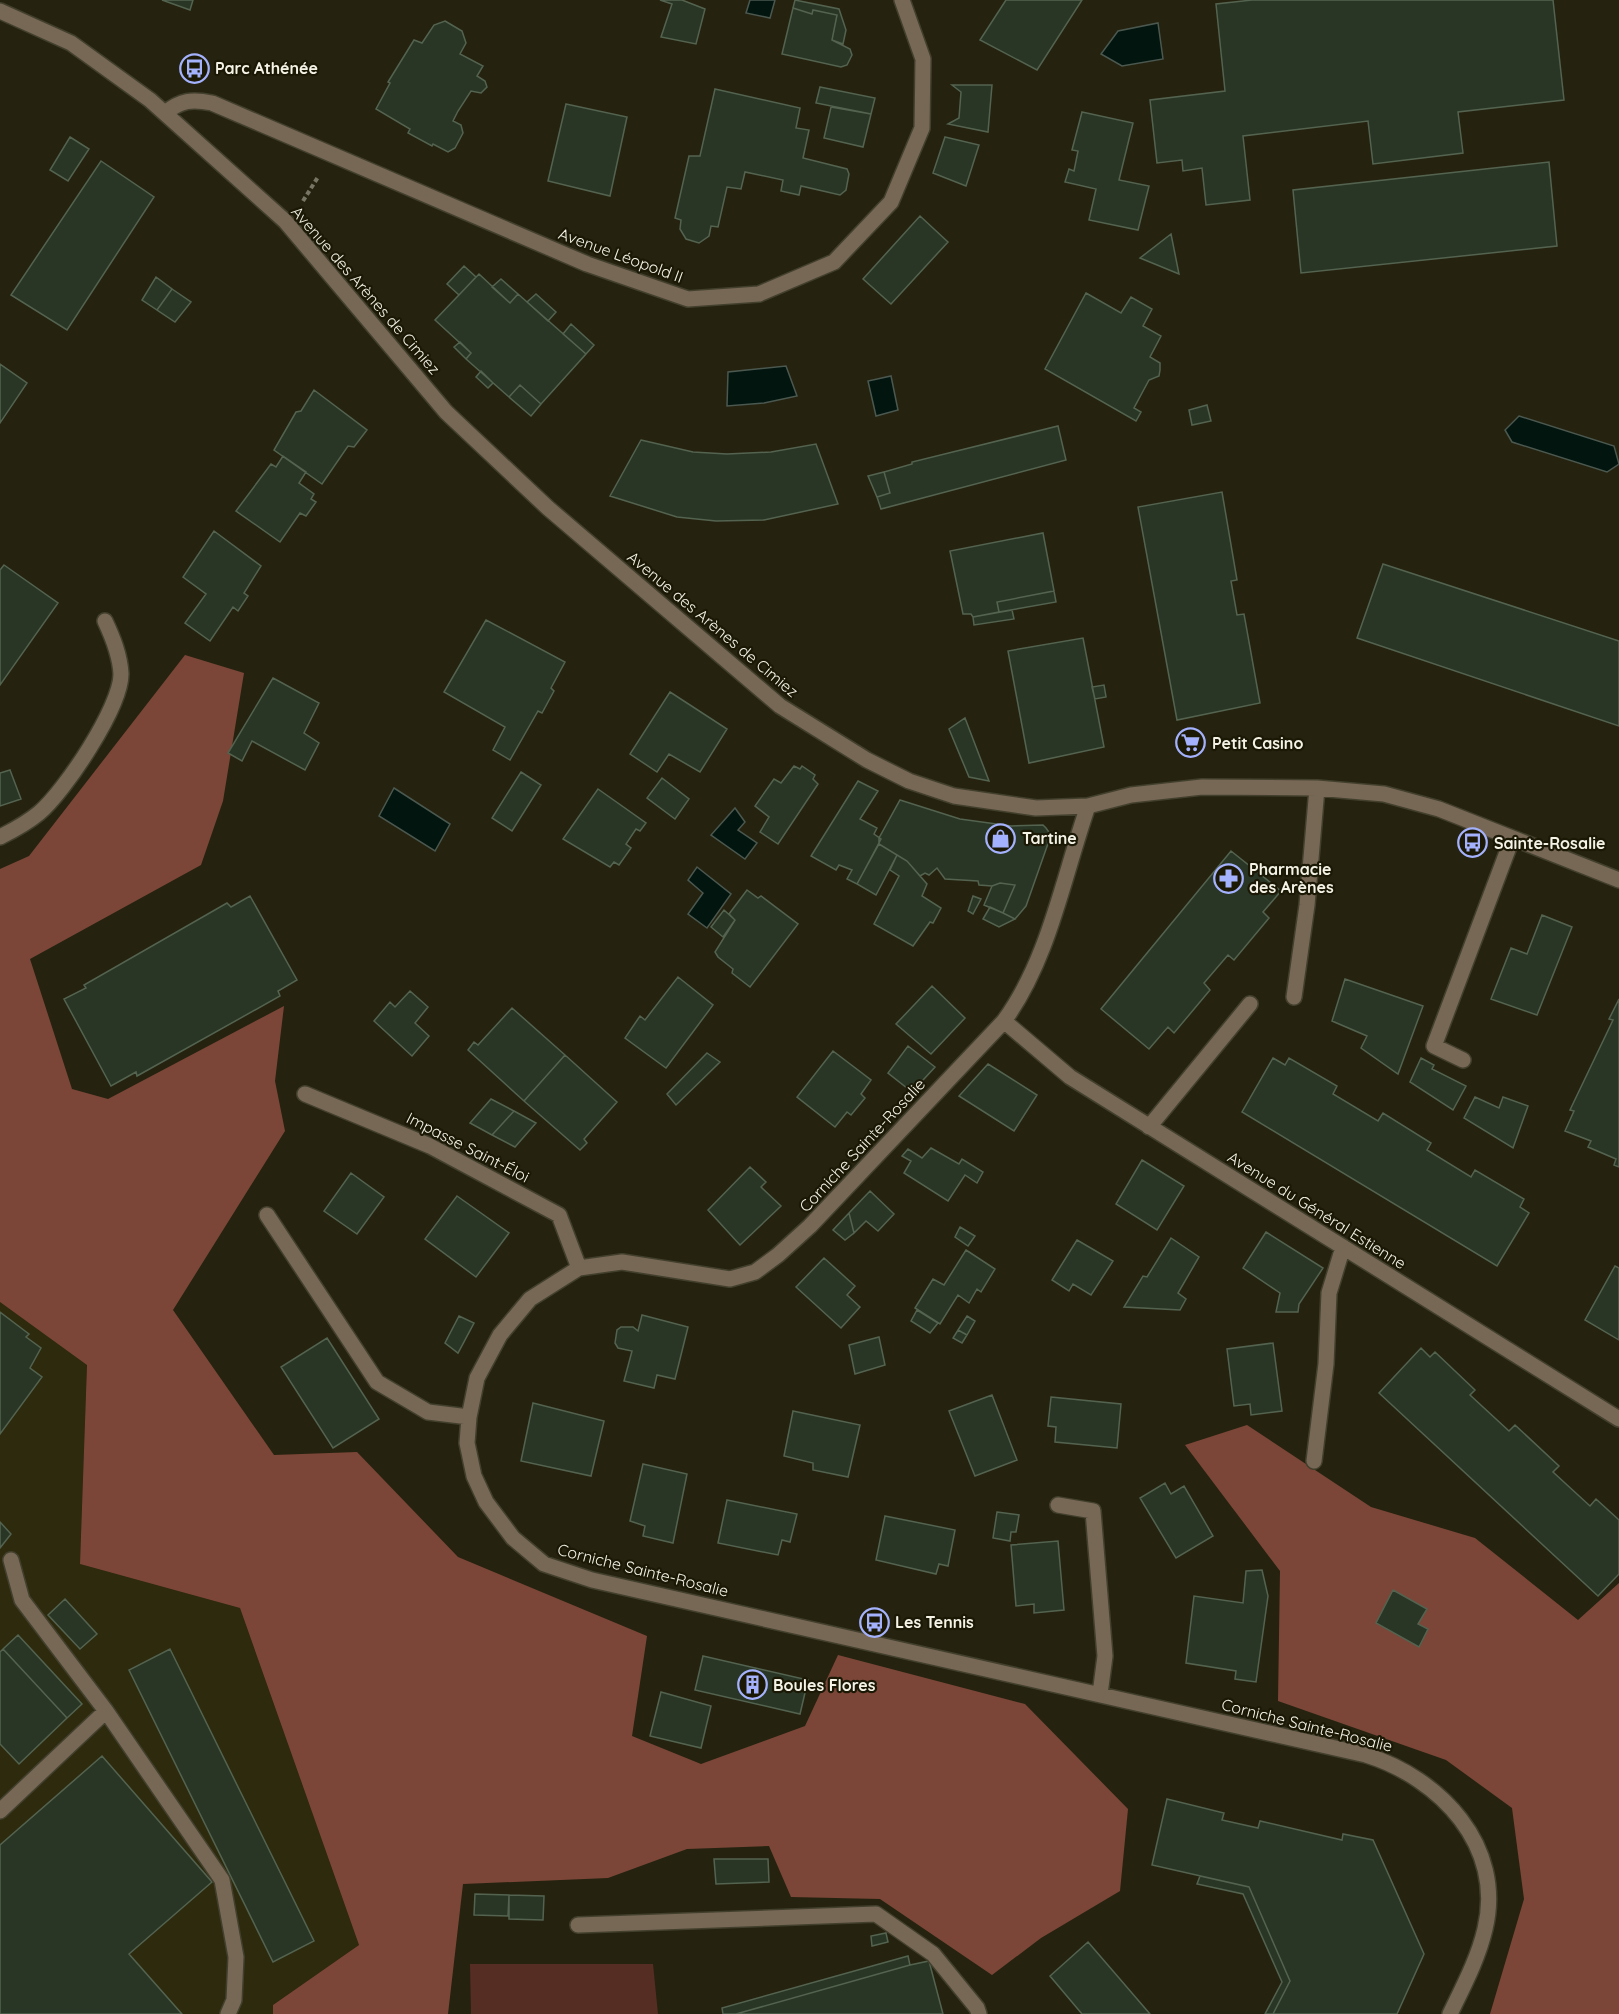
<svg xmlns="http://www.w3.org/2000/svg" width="1619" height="2014" viewBox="0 0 1619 2014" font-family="Quicksand,sans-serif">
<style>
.built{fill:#2d2a0e}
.green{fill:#552d23}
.forest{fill:#7b4638}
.water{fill:#02150f;stroke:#4b5850;stroke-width:1.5}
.building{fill:#293625;stroke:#546350;stroke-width:1.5}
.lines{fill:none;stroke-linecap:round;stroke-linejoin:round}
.minor-casing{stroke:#42402d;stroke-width:18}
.path{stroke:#777564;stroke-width:4;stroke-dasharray:4.5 3;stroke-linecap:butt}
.minor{stroke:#776755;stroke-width:15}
.labels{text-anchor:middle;stroke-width:4.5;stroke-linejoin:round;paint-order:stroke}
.poi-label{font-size:16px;font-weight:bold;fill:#f4f3e6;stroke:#1b1906;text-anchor:start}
.street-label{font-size:16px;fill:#f4f3e6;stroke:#1b1906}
</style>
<rect width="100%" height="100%" fill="#25230f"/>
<path class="built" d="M0,1302L87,1364L80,1564L240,1608L359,1945L273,2005V2014H0Z"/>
<path class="green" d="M470,1964H653L658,2014H471Z"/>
<path class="forest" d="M185,655L244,673L223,801L201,865L30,959L72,1089L108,1099L284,1006L275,1081L285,1131L173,1310L274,1455L357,1452L458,1557L647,1636L632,1736L701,1764L805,1726L838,1655L1025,1704L1128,1809L1120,1891L1041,1938L992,1975L880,1899L791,1897L769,1846L687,1849L608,1878L463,1884L448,2014H273V2005L359,1945L240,1608L80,1564L87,1365L0,1302V869L29,856Z
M1247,1425L1371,1507L1475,1538L1578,1620L1619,1583V2014H1490L1524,1899L1512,1808L1446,1760L1278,1701L1280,1571L1185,1445Z"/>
<path class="water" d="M750,0H775L770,18L746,13Z
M1158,23L1163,59L1122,66L1101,54L1118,31Z
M786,366L797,396L764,403L727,406L728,372Z
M891,376L898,410L876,416L868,381Z
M1519,416L1614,446L1619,464L1607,472L1512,442L1505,430Z
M394,788L450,824L435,851L379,816Z
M735,808L745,822L738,830L757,843L745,859L711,835Z
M697,867L731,894L707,928L688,914L703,893L688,880Z"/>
<path class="building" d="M162,0H193L190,10Z
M660,0H682L705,9L696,44L661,37L672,4Z
M795,0L839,9L846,30L843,44L832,40L837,15L813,10L812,14L793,8Z
M1006,0H1082L1037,70L980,40Z
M1252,0H1553L1564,100L1458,112L1463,153L1373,164L1368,121L1243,136L1250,200L1206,205L1202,168L1183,171L1182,160L1157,163L1150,100L1225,91L1216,4Z
M793,8L812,14L813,10L837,15L832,40L850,49L852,55L847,65L841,67L782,54Z
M445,21L462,31L466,43L460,54L483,66L477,76L485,81L487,87L481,93L471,91L458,111L453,121L461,125L463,133L455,148L448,152L433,144L432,146L408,133L410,129L376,109L390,83L388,82L414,40L422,43L434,25Z
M952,85H992L988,132L948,124L959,118L961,92Z
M820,87L875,98L871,114L816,103Z
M715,89L800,108L796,128L809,130L803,158L847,169L849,174L846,190L840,195L801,186L799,195L781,191L783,180L745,172L741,189L727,187L718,227L711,226L709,236L699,243L686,239L680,229L681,220L675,218L689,156H700Z
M566,104L627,117L610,196L548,181Z
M831,107L871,114L863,147L824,138Z
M1082,112L1133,123L1119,180L1149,186L1138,230L1089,220L1096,189L1065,182L1069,169L1074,171L1078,151L1072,150Z
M70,137L89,149L68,181L50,170Z
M945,137L979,145L966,186L933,173Z
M101,161L154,197L67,330L11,295Z
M1549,162L1557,246L1301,273L1293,190Z
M920,216L948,242L891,304L863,279Z
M1171,234L1179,274L1140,258Z
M464,266L476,277L459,295L447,284Z
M479,274L510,303L518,294L586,354L541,404L520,385L509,397L466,359L471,353L435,320Z
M156,277L172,289L157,310L142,300Z
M501,279L518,294L510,303L492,287Z
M172,289L191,302L175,322L157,310Z
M1086,293L1121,313L1131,297L1152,309L1143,326L1161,336L1150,357L1160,363V370L1159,376L1149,380L1134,408L1141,412L1136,421L1045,369Z
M536,294L556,312L548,321L527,302Z
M571,324L594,345L586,354L563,334Z
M460,342L471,353L466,359L454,347Z
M0,364L27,383L0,423Z
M481,371L493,383L488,388L476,377Z
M520,385L541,404L531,416L509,397Z
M314,390L367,430L354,447L348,446L322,484L274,450L296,412L301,411Z
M1207,405L1211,421L1192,425L1189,410Z
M1058,426L1066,460L881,509L877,497L890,493L884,472L912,464V462Z
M641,440L693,452L727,454L771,452L816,444L838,504L764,520L716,521L677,517L610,496Z
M283,456L306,472L299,483L314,494L311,499L316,502L306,516L300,513L280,542L236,511L271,464L276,467Z
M884,472L890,493L877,497L868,476Z
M1222,492L1237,580L1231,581L1237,615L1244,614L1260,703L1177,720L1138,507Z
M214,531L261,566L244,593L248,596L238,611L233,607L210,641L185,623L206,594L183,577Z
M1043,533L1054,591L997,602L999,612L973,617L971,614H963L950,551Z
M1383,564L1619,641V726L1357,638Z
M4,565L58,603L0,685V570Z
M1054,591L1056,602L999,612L997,602Z
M1012,610L1014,619L974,625L973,617Z
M486,620L565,662L551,688L554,691L542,713L538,711L510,760L493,750L505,727L444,692Z
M1083,638L1104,747L1029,763L1008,651Z
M273,678L319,703L304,733L319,743L305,770L252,741L242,761L228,753Z
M1104,685L1106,697L1095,699L1092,687Z
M670,692L727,729L700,772L669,754L657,772L630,754Z
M965,718L989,781L969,777L949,729Z
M794,766L800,769L802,766L815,775L813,779L818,784L778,844L760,832L769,817L755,806L774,779L781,783Z
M10,770L21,799L0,806V773Z
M521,772L541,785L512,831L492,818Z
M662,778L689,799L675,819L647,798Z
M858,781L878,791L860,819L877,828L874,834L881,839L857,884L847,879L852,870L839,865L836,870L811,856Z
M598,789L646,823L640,831L636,829L626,844L631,848L619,865L614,862L610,867L563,839Z
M900,800L960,819L1011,826L1043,825L1046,828L1051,835L1044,855L1026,906L1015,919L1003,913L1015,885L1000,883L992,886L979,885L978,881L945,879L937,868L929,875L925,873L920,876L907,861L879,844V838Z
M879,844L897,855L876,895L857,884Z
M1231,851L1281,891L1263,912L1269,918L1234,960L1228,955L1204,983L1210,990L1174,1033L1168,1027L1149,1049L1101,1009Z
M897,855L907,861L927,884L922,896L941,908L933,923L930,922L913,946L874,924L899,876L890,870Z
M1000,883L1015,885L1003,913L984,905L992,886Z
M747,890L758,898L761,896L798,924L750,987L732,973L733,969L718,957L715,952L735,920L729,914Z
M250,896L297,980L278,991L280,996L137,1076L136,1072L111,1086L64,999L86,988L84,985L227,903L231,907Z
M973,896L981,899L973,914L968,911Z
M990,907L1003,913L1015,919L999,927L983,919Z
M724,910L735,920L723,937L711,927Z
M1542,915L1572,927L1537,1015L1491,999L1511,948L1527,954Z
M678,977L713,1005L666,1068L625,1038L640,1016L645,1020Z
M1345,979L1423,1006L1398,1074L1361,1048L1367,1036L1332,1021Z
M932,986L965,1018L931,1054L896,1024Z
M410,991L428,1007L415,1023L429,1036L412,1056L374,1021L390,1002L395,1007Z
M1619,999V1167L1614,1165L1616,1159L1588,1147L1591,1141L1565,1131L1574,1111L1570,1110L1613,1020L1609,1019Z
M512,1008L565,1055L524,1101L468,1050L474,1042L478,1045Z
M908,1046L935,1067L912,1092L888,1073Z
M833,1051L871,1080L861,1094L865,1098L851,1115L847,1112L835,1127L797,1097Z
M707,1053L720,1062L676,1105L667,1094Z
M565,1055L617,1102L584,1139L587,1143L580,1150L524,1101Z
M1273,1058L1285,1065L1289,1058L1337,1086L1333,1094L1378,1121L1383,1113L1431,1143L1427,1150L1471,1177L1475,1170L1524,1199L1520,1207L1529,1213L1497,1266L1242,1112Z
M1421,1058L1434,1065L1432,1069L1466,1086L1453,1110L1410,1082Z
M988,1064L1037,1095L1014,1131L959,1096Z
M1475,1097L1499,1108L1503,1097L1528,1106L1513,1148L1464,1118Z
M491,1099L514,1111L492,1135L470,1123Z
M514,1111L536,1123L515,1147L492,1135Z
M931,1148L959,1164L962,1159L983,1172L977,1183L965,1175L948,1201L904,1173L911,1161L902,1156L908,1149L922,1158Z
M1142,1160L1184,1186L1157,1230L1116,1204Z
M750,1167L766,1182L761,1187L781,1206L740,1245L708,1210Z
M351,1173L384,1197L357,1234L324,1211Z
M870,1191L894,1214L878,1231L866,1221L854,1233L849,1213Z
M457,1196L509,1233L476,1277L425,1239Z
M849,1213L854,1233L845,1240L833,1230Z
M960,1227L975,1236L968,1246L955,1237Z
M1266,1232L1323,1268L1299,1304L1298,1312H1276L1280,1293L1243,1268Z
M1171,1238L1199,1257L1178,1293L1186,1299L1180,1310L1124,1307L1143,1276L1147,1277Z
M1077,1240L1113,1261L1091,1295L1073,1284L1069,1291L1052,1280Z
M966,1250L995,1269L981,1292L977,1289L969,1303L958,1295L940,1324L915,1308L933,1279L944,1285Z
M824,1258L855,1286L847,1295L860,1307L841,1328L796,1287Z
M1615,1266L1619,1268V1340L1585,1320Z
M917,1310L938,1323L930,1333L911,1321Z
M0,1312L29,1334L26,1337L41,1348L30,1368L42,1377L0,1434Z
M642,1315L688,1327L675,1379L657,1375L654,1388L624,1381L632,1351L618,1348L615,1343L617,1330L621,1327H633L638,1331Z
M459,1316L474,1323L458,1353L445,1343Z
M967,1316L975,1321L967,1335L958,1330Z
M958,1330L967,1335L962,1343L953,1338Z
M879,1337L885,1365L855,1374L849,1345Z
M327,1338L379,1419L333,1448L281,1367Z
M1273,1343L1282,1411L1251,1415L1250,1404L1234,1406L1227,1349Z
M1421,1348L1430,1357L1435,1352L1475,1390L1470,1395L1509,1431L1515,1425L1559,1466L1553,1472L1590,1506L1596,1499L1619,1520V1574L1598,1596L1379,1393Z
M992,1395L1017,1460L975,1476L949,1411Z
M1051,1397L1121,1404L1117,1448L1055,1442L1056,1427L1048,1426Z
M533,1403L604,1421L591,1476L521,1461Z
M793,1411L860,1425L848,1477L813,1470V1463L784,1456Z
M643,1464L687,1474L673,1543L643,1536L645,1526L630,1521Z
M1165,1483L1171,1494L1184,1486L1213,1536L1176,1558L1140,1498Z
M727,1500L797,1514L790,1542L782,1540L778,1555L718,1543Z
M997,1512L1019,1515L1016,1532H1011L1010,1541L993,1538Z
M885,1516L955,1530L948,1566L939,1564L936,1574L876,1560Z
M0,1522L11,1534L0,1548Z
M1058,1541L1064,1610L1034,1613V1604L1016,1606L1011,1545Z
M1262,1570L1268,1596L1256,1682L1235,1679L1236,1671L1186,1663L1194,1596L1243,1603L1246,1571Z
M1393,1590L1427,1609L1418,1624L1428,1629L1419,1647L1376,1623Z
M65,1599L97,1634L80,1649L48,1615Z
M18,1635L82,1704L67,1718L3,1649Z
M3,1649L67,1718L19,1764L0,1744V1652Z
M170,1649L314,1941L273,1962L129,1670Z
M703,1656L808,1680L800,1714L695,1690Z
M661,1692L711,1706L701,1748L650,1736Z
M102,1756L212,1882L129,1954L182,2014H0V1845Z
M1167,1799L1224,1813L1222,1820L1258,1828L1260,1821L1342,1840L1343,1834L1373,1840L1424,1954L1397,2014H1273L1290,1981L1249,1887L1152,1865Z
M714,1859H768L769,1882L716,1884Z
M1200,1876L1249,1887L1290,1981L1273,2014H1265L1282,1982L1243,1894L1197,1884Z
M475,1894L509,1895L508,1916L474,1915Z
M509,1895L544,1896L543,1920L509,1919Z
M886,1933L888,1942L872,1946L871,1936Z
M1088,1942L1113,1971L1150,2014H1082L1050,1976Z
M908,1956L910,1965L736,2014H723L722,2008Z
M929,1961L943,2014H736L910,1965Z"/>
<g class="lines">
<defs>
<path id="minor" d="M0,11L71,43L150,100L285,221L446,412L548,508L780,706L867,760L909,781L954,796L1036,808L1088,806L1131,795L1202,787L1317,788L1384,794L1439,809L1619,880
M165,113C181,100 192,99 212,103L587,264L688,299L759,294L834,262L891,202L922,128L923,59L902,0
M1088,806C1063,878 1049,959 1004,1021L810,1226L778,1255L755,1272L730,1279L622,1262L579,1268L530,1299L500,1335L477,1378L469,1417L467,1443L474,1476L486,1502L513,1538L544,1564L592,1580L1366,1755C1440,1778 1505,1846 1485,1929C1478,1959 1463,1987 1450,2014
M0,837C14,830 27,823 39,813C65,791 121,707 121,674C120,655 113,638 105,621
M1294,997L1307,905L1317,788
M1004,1021L1070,1077L1619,1419
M1463,1060L1434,1046L1512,839
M305,1094L430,1146L559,1215L579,1268
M1149,1127L1250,1004
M267,1215L377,1382L428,1412L469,1417
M1314,1461L1326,1364L1329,1293L1343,1247
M1058,1505L1093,1511L1105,1656L1100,1694
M11,1560L22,1600L106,1711L222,1880L236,1957L234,2000L228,2014
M0,1811L106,1711
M578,1925L876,1914L933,1954L977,2008L979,2014"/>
</defs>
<use href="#minor" class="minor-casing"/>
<path class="path" d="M303,201L318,177"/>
<use href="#minor" class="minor"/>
</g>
<defs>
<symbol id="bus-ring" viewBox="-11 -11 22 22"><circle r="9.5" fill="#1b1906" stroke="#a4b1fc" stroke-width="1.5"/><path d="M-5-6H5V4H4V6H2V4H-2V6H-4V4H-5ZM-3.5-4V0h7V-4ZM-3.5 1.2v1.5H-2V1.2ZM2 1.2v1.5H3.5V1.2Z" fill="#a4b1fc"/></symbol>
<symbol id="supermarket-ring" viewBox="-11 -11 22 22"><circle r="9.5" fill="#1b1906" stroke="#a4b1fc" stroke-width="1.5"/><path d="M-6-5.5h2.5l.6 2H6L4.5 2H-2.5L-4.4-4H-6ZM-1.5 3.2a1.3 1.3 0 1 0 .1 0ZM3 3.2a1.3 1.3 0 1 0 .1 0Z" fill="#a4b1fc"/></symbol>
<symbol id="shop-ring" viewBox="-11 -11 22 22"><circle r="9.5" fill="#1b1906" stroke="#a4b1fc" stroke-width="1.5"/><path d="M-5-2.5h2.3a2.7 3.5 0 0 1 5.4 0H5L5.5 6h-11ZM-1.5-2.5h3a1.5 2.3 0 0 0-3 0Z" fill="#a4b1fc"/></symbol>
<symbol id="pharmacy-ring" viewBox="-11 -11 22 22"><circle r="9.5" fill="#1b1906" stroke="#a4b1fc" stroke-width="1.5"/><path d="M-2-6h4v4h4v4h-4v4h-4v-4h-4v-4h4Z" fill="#a4b1fc"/></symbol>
<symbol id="building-ring" viewBox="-11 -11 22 22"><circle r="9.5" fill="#1b1906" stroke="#a4b1fc" stroke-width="1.5"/><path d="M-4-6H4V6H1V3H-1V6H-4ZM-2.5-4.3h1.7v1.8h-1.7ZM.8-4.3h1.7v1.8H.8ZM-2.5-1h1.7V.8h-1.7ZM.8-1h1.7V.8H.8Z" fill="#a4b1fc"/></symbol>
</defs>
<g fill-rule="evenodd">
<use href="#bus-ring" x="178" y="52" width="33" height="33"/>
<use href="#supermarket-ring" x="1174" y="726" width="33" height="33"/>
<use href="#shop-ring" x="984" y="822" width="33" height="33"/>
<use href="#bus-ring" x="1456" y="826" width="33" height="33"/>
<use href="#pharmacy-ring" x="1212" y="862" width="33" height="33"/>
<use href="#bus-ring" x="858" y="1606" width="33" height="33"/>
<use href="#building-ring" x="736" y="1668" width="33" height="33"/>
</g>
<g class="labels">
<g class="poi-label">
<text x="215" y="74">Parc Athénée</text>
<text x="1212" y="749">Petit Casino</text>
<text x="1022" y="844">Tartine</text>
<text x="1494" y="849">Sainte-Rosalie</text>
<text x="1249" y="875">Pharmacie<tspan x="1249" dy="18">des Arènes</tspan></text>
<text x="895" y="1628">Les Tennis</text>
<text x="773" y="1691">Boules Flores</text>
</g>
<g class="street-label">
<text transform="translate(621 255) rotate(20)" y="6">Avenue Léopold II</text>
<text transform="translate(366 290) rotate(49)" y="6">Avenue des Arènes de Cimiez</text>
<text transform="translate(713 624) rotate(40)" y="6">Avenue des Arènes de Cimiez</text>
<text transform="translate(862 1145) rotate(-47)" y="6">Corniche Sainte-Rosalie</text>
<text transform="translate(468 1147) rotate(27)" y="6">Impasse Saint-Éloi</text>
<text transform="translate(1317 1210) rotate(32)" y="6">Avenue du Général Estienne</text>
<text transform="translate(643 1570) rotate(14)" y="6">Corniche Sainte-Rosalie</text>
<text transform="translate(1307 1725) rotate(14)" y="6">Corniche Sainte-Rosalie</text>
</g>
</g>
</svg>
